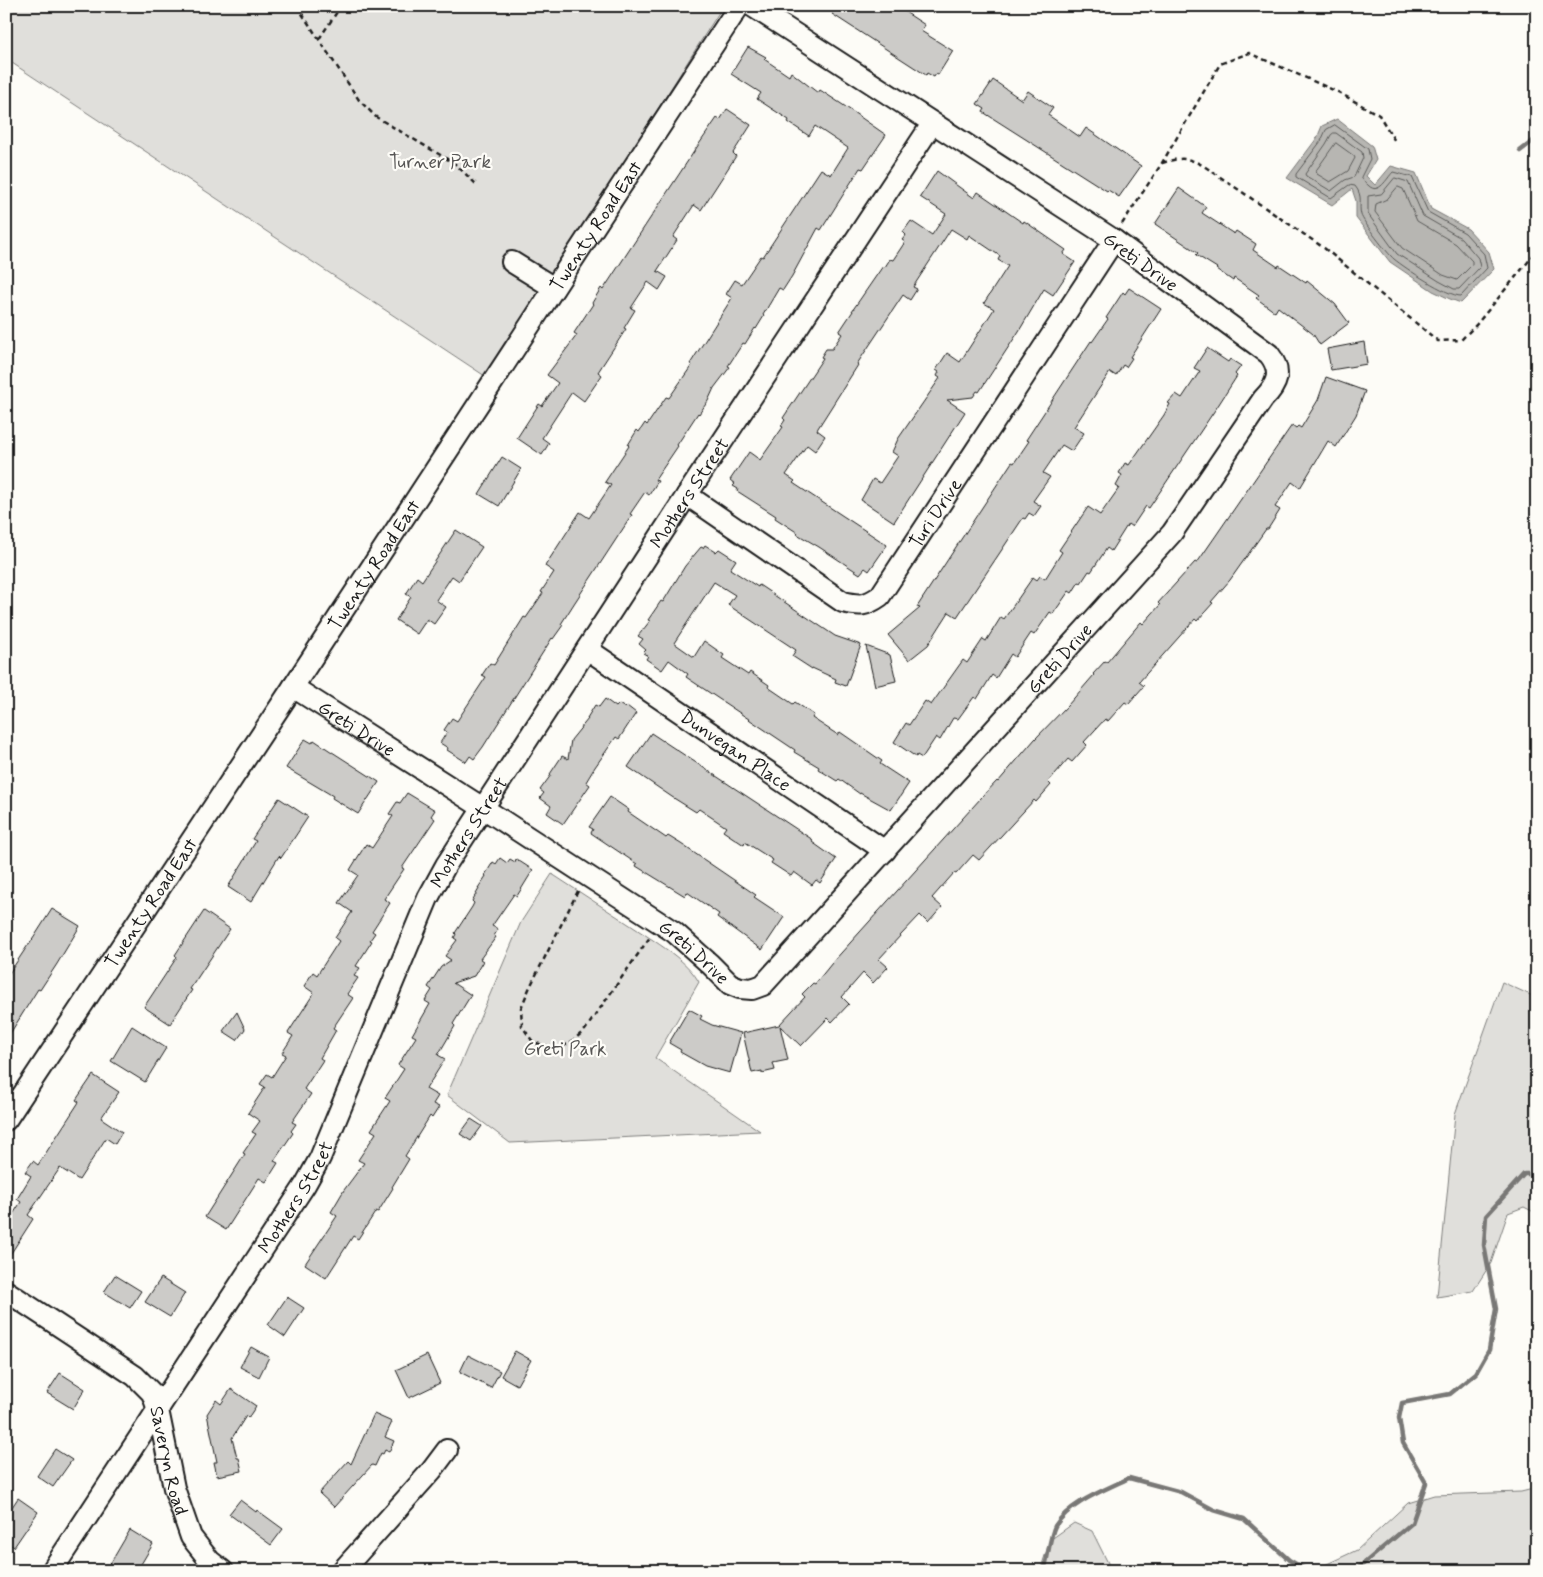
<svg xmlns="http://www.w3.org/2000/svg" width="1543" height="1577" viewBox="0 0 1543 1577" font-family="Mynerve,sans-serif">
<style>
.green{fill:#e0dfdb;stroke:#7e7e7c}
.water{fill:#b7b6b2;stroke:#797876}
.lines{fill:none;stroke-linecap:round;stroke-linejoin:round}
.shore{stroke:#5a5a58;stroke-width:1}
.stream{stroke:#797876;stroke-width:4.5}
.building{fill:#cccbc8;stroke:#1c1c1c}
.minor-casing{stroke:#1c1c1c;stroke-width:24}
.path{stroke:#1c1c1c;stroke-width:2.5;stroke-dasharray:5 4;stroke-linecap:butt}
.minor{stroke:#fdfcf7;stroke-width:20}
.labels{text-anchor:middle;stroke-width:4.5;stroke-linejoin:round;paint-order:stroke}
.park-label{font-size:19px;fill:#575655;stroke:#fdfcf7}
.street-label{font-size:19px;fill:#1c1c1c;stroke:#fdfcf7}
</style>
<rect width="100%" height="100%" fill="#fdfcf7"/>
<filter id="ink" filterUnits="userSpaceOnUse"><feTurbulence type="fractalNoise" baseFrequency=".02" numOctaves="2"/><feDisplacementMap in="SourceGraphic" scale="10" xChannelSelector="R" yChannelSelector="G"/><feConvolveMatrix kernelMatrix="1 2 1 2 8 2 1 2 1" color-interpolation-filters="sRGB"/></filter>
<g filter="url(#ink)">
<path class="green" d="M6,6H723L488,378L6,59Z
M552,874L653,940C669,951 689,964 699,982L655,1058L760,1131L510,1143L447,1095L521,922Z
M1502,982L1537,998V1216L1534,1212L1524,1207L1508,1213L1491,1263L1473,1291L1437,1297L1455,1114Z
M1537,1488V1571H1312L1357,1550L1408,1503L1434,1495L1521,1492Z
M1074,1523L1092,1531L1112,1571H1040L1050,1540Z"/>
<path class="water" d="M1337,119L1372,146L1376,160L1366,176L1375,185L1391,166L1416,173L1431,209L1468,229L1489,252L1494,269L1461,303L1450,299L1433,291L1390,262L1356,218V201L1352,189L1332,205L1287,178L1317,138L1322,126Z"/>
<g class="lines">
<path class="shore" d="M1335,125L1368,149L1370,159L1361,177C1363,181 1366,183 1369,186C1379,195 1387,178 1393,172L1412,177L1428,212L1465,233L1484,254L1487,268L1461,296C1447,296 1405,268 1394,259C1388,254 1363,222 1361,215C1358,204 1364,197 1355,186L1349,185L1331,198L1296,177V174L1321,141L1326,130Z
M1334,133H1336L1362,152L1363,158L1354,177L1345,180L1331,191L1306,176L1305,174L1326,144L1331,135Z
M1336,143L1354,156L1355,158L1348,171L1330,182L1317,174L1316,171Z
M1395,178L1408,182L1423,216L1461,238L1478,258L1480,267L1459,289H1454L1439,281L1397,254L1368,214V196L1381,194Z
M1398,187L1403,189L1417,221L1456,244L1472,261V265L1457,280L1443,275L1402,248L1375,212L1376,204L1387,199Z"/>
<path class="stream" d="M1520,151L1537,138
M1046,1571L1045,1567C1048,1556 1050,1536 1055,1526C1070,1502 1105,1490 1129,1478L1181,1492L1214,1510L1244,1519L1289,1560L1308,1571
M1355,1571L1412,1523L1426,1483L1403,1443L1399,1418L1402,1403L1450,1394L1476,1373L1489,1350L1496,1309L1484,1245L1486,1216L1524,1174H1537"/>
</g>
<path class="building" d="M838,6H896L925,25L921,31L953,51L938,75L936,74L934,77L927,73L926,75L832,14Z
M748,47L766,57L764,59L789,76L791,72L818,93L820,90L843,105L886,135L863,169L860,168L821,230L818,228L792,276L783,290L779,288L763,315L764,316L756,329L755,328L745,344L743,343L728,366L730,367L714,388L708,401L699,414L698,413L677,445L678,446L655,480L658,481L649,495L645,492L630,514L632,515L575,602L561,624L563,625L553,639L552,638L483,747L474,759L470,756L466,762L447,750L448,748L440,743L447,732L444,730L452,718L457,721L486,677L482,675L490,663L494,665L524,617L526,618L543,593L541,592L554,572L545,566L580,512L589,518L611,485L605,482L629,446L628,445L637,430L639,432L645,423L647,425L666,397L669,398L692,365L690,364L732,298L726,294L735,280L742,284L761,256L763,257L821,169L831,175L848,148L815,126L809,136L788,122L789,120L757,99L761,93L731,74Z
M993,80L1022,100L1028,91L1053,108L1048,115L1080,137L1086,128L1141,166L1119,197L1108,190L1107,191L983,112L985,109L977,104Z
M727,109L751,125L733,153L736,156L701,210L694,205L673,237L677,240L657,271L667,277L659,290L648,282L631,308L635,310L624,328L626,329L598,372L602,375L584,401L572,392L542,438L549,443L542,455L517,438L539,404L542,406L558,383L547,375L577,335L574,333L593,304L592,303L601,288L603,290L697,147L717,118L720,120Z
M937,171L974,198L978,192L1023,223L1024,221L1066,250L1063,254L1075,262L1053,295L1044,289L1019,331L979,392L977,391L973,397L947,400L965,412L894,522L861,500L873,479L880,483L898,456L892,452L898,439L940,378L937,376L939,372L936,370L947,353L960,362L994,309L984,303L1008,266L998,260L1000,256L969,235L967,239L951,229L913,287L917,289L910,300L903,295L857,364L858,365L818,428L817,430L825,436L815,451L807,445L786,475L795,481L793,483L887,545L869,571L865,568L860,574L819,547L797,534L798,533L775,518L776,516L737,491L738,489L733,486L735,484L730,480L749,452L760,460L783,427L781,426L785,420L783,418L823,358L821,357L826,349H832L842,334L839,332L853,311H852L883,266L885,267L890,259L893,260L905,242L902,240L906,235L903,232L911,221L932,235L946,214L920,197Z
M1179,188L1206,207L1202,213L1234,234L1236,231L1256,244L1253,250L1278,267L1279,265L1306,283L1307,281L1335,304L1349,323L1320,345L1313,334L1278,307L1275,312L1256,298L1259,295L1234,278L1233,281L1216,269L1217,268L1196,255L1198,253L1155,224Z
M1129,288L1161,309L1130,357L1132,358L1126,367L1123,365L1116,376L1110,372L1074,427L1084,433L1072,451L1062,445L1043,473L1050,477L1033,501L1041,506L1034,516L1029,513L1025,519L1023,518L957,617L949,612L928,645L909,660L888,635L920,608L917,607L956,547L1012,462L1014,463L1029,441L1026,440L1091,341L1092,342L1108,319L1106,318L1123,292L1125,294Z
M1364,342L1367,364L1331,370L1327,349Z
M1207,348L1228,362L1230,359L1241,366L1235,374L1237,376L1219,404L1149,508L1146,506L1132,527L1128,524L1111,551L1107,548L1091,572L1089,571L1081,583L1079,582L1072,593L1069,591L1053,614L1050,612L1034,635L1031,633L1015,657L1011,654L996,678L992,675L977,699L974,697L958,719L953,718L940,740L936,737L922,758L917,755L916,757L894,742L906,723L909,725L925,701L931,705L963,660L967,663L983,639L986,641L1001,617L1004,619L1033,577L1037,580L1040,576L1045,579L1062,552L1059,550L1088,507L1100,515L1119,488L1116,486L1122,475L1119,473L1125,463L1129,465L1164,415L1170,404L1168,403L1176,394L1182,398L1200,371L1194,368Z
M1326,377L1365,391L1356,415L1336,447L1328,441L1300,488L1292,482L1275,507L1280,510L1268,529H1266L1230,580L1211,602L1213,603L1197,621L1195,619L1139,682L1144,686L1128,704L1125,702L1108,721L1105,719L1084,742L1087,745L1072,762L1068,759L1048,782L1051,785L1036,802L1034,800L979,860L973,855L956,874L954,873L932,898L942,907L928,923L920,915L901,935L879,959L888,967L873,983L863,973L842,997L849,1004L832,1022L828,1018L801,1046L780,1026L788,1060L773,1063L775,1070L762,1073V1071L752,1073L743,1033L779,1025L805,997L802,994L813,983L815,984L832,963L981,798L997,781L998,782L1035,739L1068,705L1094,675L1093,674L1105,661L1107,662L1141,622L1143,624L1160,605L1158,603L1195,562L1197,563L1292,425L1296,428L1298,426L1301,428L1318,400Z
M502,457L521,469L499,506L479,494Z
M456,530L482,547L459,581L452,576L436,600L446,607L434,624L427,619L417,634L396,620L411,597L406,594L417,577L422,581Z
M705,545L716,552L719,549L736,560L730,569L758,587L759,585L835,636L861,645L846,686L835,682L836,679L812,668V669L792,656L796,650L728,605L735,595L714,582L674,643L694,657L704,641L724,655L722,658L748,675L750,672L769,685L768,687L793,704L795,702L814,715L812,718L838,735L840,732L882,761L880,764L909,783L891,810L860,793V794L839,779L837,781L818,769L819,767L794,752L795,750L686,677L688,674L669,660L662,670L646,659L648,656L643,653L646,650L639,644L643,639L638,636L650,621L648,620L661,601L663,602L685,566L701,547L703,548Z
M866,646L890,655L896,681L875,686Z
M605,699L616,707L619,704L625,708L627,706L636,713L619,739L616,737L595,767L586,782L590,785L563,824L547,813L551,806L540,798L544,793L540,790L551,775L550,774L562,756L568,759L571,740L588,719L587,718L595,705L599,707Z
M651,733L813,840L812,842L836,859L820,883L816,880L812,885L794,872L791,876L771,863L773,860L745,842L744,845L723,831L726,827L699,809L696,812L672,797L628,767Z
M305,739L312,743L314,740L329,750L379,782L358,814L332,798L333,796L286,768Z
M407,793L435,810L431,816L435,819L402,868L404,869L384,899L390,903L372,931L375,933L370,940L372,941L356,966L360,968L354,976L358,978L347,994L353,998L333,1028L336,1030L320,1058L323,1060L304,1089L311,1094L292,1122L296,1124L291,1131L293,1133L274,1161L278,1163L266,1182L259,1178L226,1230L205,1217L245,1154L243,1153L256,1134L252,1132L260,1121L248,1113L265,1087L260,1084L267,1074L272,1077L286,1055L282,1053L293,1036L288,1033L314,993L304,986L313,972L317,975L339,941L335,938L352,912L339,903L358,875L350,870L366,844L372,848L393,816L389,814L397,802L400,803Z
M610,797L629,810L628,812L666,838L668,836L681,844L756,895L754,897L784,917L762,950L717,917L719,914L687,892L685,896L636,866L637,864L591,833L593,829L589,827Z
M279,798L308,817L281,858L279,856L251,902L228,887L256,841L252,839Z
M500,858L507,863L510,859L515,862L516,859L533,870L517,896L514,894L492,926L498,929L494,936L496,937L480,959L483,961L474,976L453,983L471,995L453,1024L455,1026L438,1055L445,1059L426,1089L438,1096L433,1104L439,1107L432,1118L430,1116L405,1156L409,1159L392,1187L393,1188L378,1212L376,1211L358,1239L353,1236L326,1278L305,1264L337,1216L331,1212L344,1190L364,1163L358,1160L376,1133L371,1130L390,1101L385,1098L404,1069L398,1065L416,1037L412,1035L430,1004L425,1001L432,990L428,987L441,967L451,960L445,956L457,940L454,938L456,934L455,933L472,907L474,903L472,901L479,889L478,888L486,876L485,875L493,862L496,864Z
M52,909L80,926L57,964L40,990L38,989L6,1040V978L28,945H29Z
M204,911L230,929L190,989L192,990L170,1024L144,1007L177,957L175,955Z
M689,1009L702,1016L700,1019L712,1025L741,1033L730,1073L705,1066L680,1052L681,1050L669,1043Z
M237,1012L245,1029L237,1040L223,1031Z
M132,1026L166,1048L145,1082L111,1061Z
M93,1075L119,1092L101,1118L122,1132L115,1144L106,1138L79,1180L60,1168L28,1215L33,1219L6,1261V1225L21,1202L17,1199L31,1176L25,1172L33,1161L38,1165L79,1102L76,1100Z
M471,1119L482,1126L471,1141L460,1134Z
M115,1275L141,1291L130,1308L104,1292Z
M161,1278L185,1293L170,1317L145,1302Z
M287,1297L304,1308L285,1337L268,1325Z
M251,1347L269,1357L259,1377L240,1367Z
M515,1351L531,1360L517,1385L501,1376Z
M427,1355L440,1383L409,1398L396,1370Z
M468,1355L500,1371L491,1388L460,1372Z
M60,1373L85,1389L73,1409L47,1393Z
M231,1389L256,1406L248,1418L246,1416L232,1438L237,1458H239L242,1471L217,1476L214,1462H217L207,1414L216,1400L221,1404Z
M374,1414L392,1422L385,1437L394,1441L389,1452L385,1450L383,1454L381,1453L375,1466L372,1465L334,1507L319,1493L348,1461L351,1464Z
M55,1449L72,1460L53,1487L37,1476Z
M18,1498L38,1512L14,1547L6,1542V1516Z
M240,1500L256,1512L257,1510L283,1529L271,1545L229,1514Z
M130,1530L153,1544L137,1571H106Z"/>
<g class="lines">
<defs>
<g id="minor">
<path d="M512,262L554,288"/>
<path id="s1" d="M687,495L843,602C860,606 866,606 880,596L1114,240"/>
<path id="s2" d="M587,649L885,851"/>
<path id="s3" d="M293,687L497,817L674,932L710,964L730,984L740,988L752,989L763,985L1172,533L1263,399C1277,385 1283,372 1269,354L1114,240L752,6"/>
<path id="s4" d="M6,1120L293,687L739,6"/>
<path id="s5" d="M6,1291L135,1376L152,1393L158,1410L174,1488L191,1537L210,1561L223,1571"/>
<path id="s6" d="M53,1569L305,1185L320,1158L428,898L446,865L687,495L932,124"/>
<path d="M342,1571L432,1470L447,1450"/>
</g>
</defs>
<use href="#minor" class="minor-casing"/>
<path class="path" d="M297,6L359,100L376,117L454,163L476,184
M319,39L341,6
M1162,163C1181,157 1187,157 1204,166L1324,248L1438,341L1461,340L1476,325L1537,251
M1122,224L1162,163L1220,64L1249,53L1338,92L1379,115L1396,143
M578,891L529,989L521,1008L522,1026L533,1042L553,1048L569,1044L585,1030L650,937"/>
<use href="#minor" class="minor"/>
</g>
</g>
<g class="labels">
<g class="park-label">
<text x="440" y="168">Turner Park</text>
<text x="565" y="1055">Greti Park</text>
</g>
<g class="street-label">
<text dy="7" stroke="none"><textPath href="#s4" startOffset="1071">Twenty Road East</textPath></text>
<text transform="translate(1141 261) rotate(36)" y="7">Greti Drive</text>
<text dy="7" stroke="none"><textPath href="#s6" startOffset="1254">Mothers Street</textPath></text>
<text dy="7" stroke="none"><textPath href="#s1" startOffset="328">Turi Drive</textPath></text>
<text dy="7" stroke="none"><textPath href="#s4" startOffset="666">Twenty Road East</textPath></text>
<text dy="7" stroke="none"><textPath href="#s3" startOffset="1005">Greti Drive</textPath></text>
<text dy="7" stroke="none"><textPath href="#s3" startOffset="76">Greti Drive</textPath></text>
<text dy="7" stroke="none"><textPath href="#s2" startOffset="180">Dunvegan Place</textPath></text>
<text dy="7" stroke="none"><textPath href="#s6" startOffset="849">Mothers Street</textPath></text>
<text dy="7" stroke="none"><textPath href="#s4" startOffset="261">Twenty Road East</textPath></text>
<text dy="7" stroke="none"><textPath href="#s3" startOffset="481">Greti Drive</textPath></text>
<text dy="7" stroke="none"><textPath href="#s6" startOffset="444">Mothers Street</textPath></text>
<text dy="7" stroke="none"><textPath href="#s5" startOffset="248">Saveryn Road</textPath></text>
</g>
</g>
<rect width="1543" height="1577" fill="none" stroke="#fdfcf7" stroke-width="25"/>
<rect x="12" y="12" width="1518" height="1552" fill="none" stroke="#1c1c1c" stroke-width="2" filter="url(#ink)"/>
</svg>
